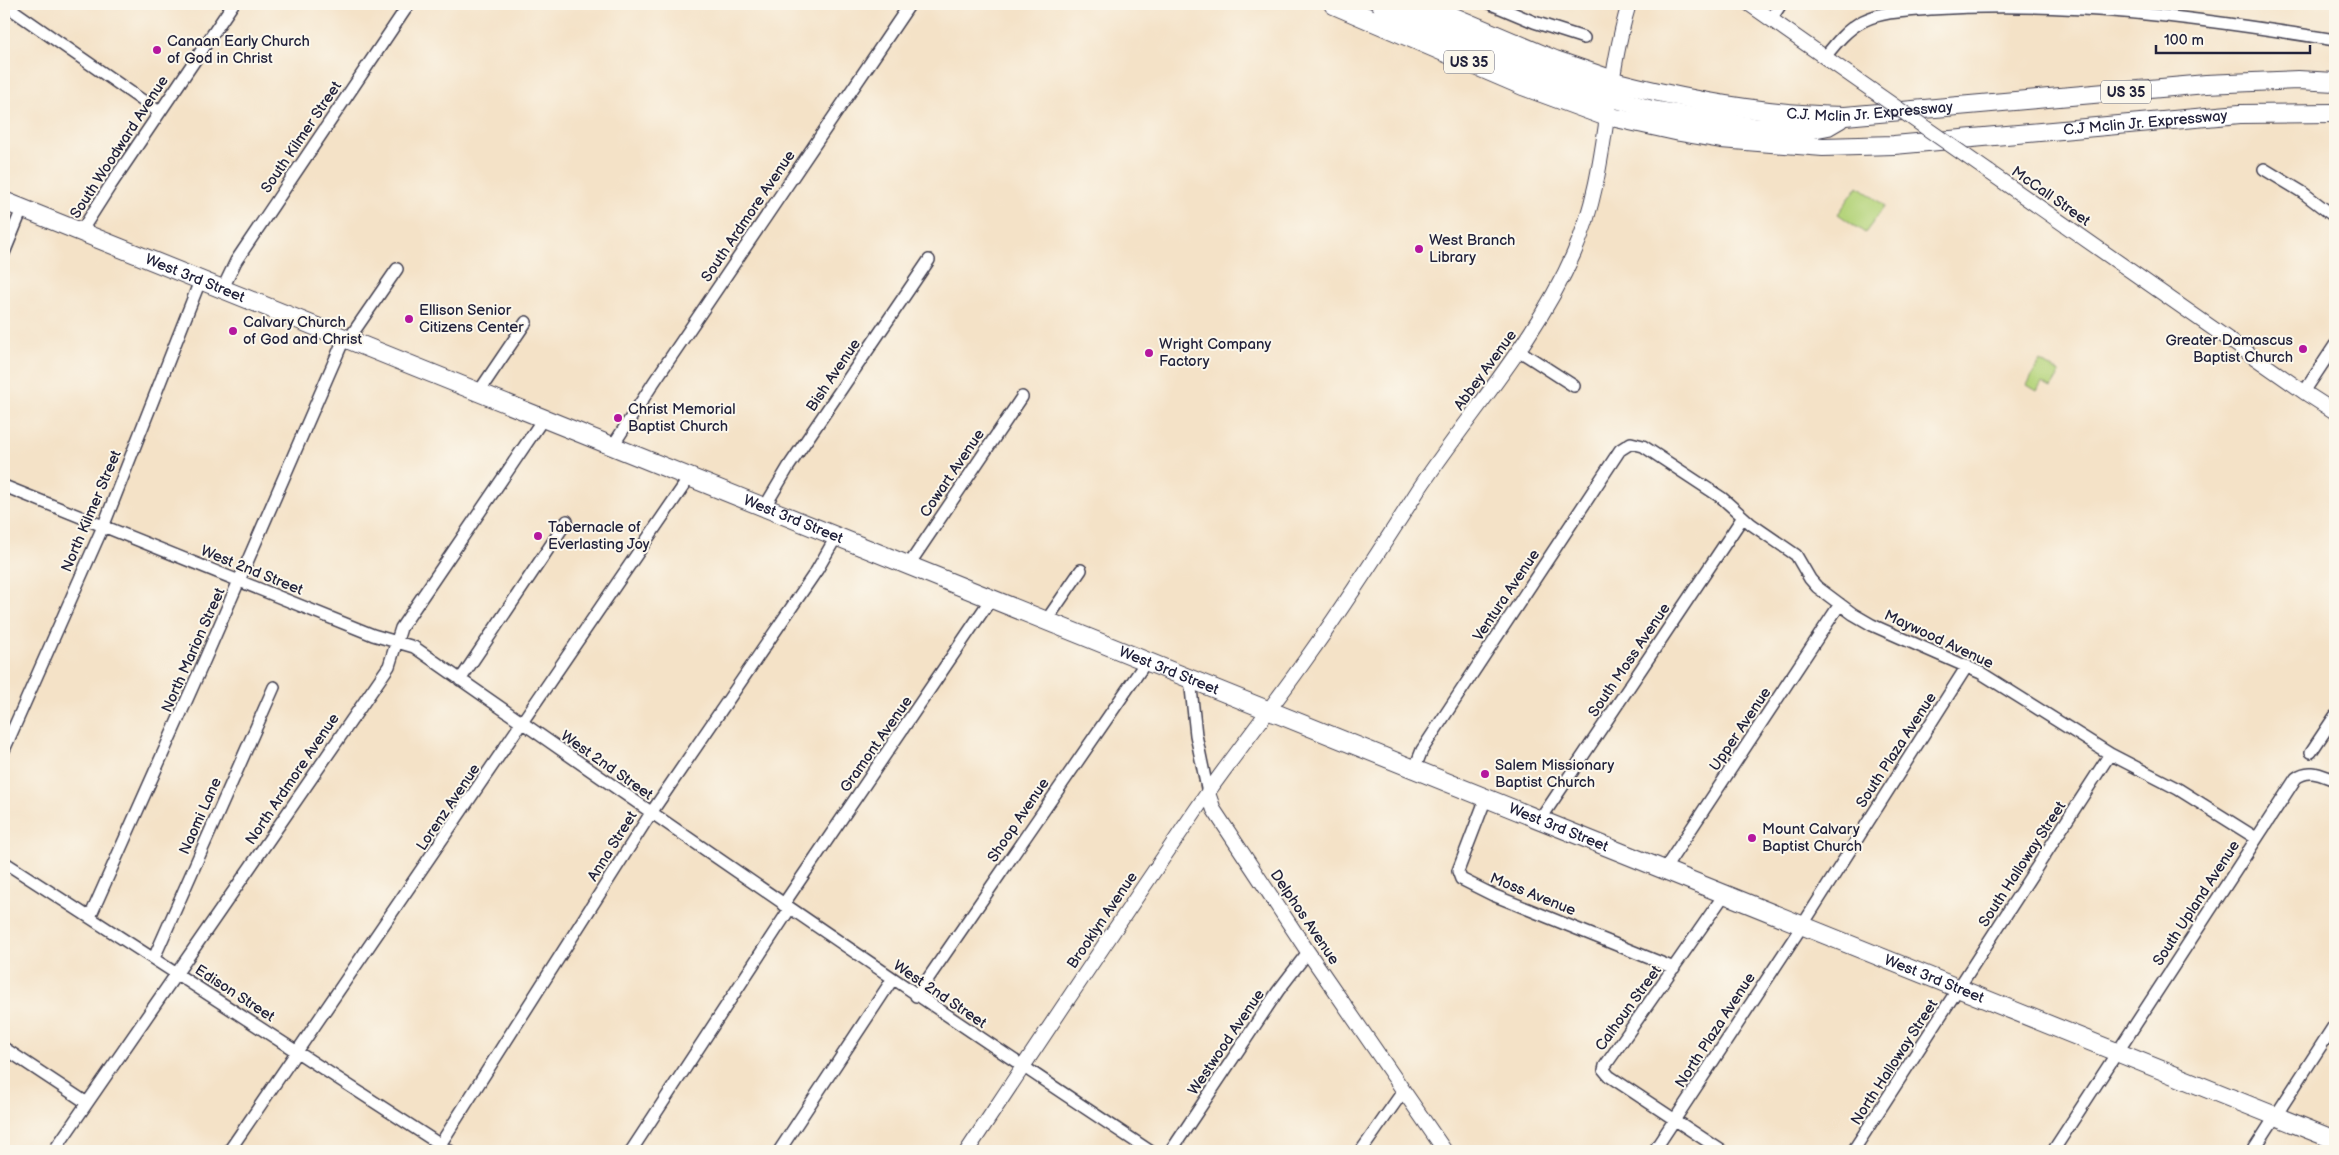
<svg xmlns="http://www.w3.org/2000/svg" width="2339" height="1155" viewBox="0 0 2339 1155" font-family="'Balsamiq Sans',sans-serif">
<style>
.green{fill:#b5d47b;stroke:#6c7b5b}
.lines{fill:none;stroke-linecap:round;stroke-linejoin:round}
.minor-casing{stroke:#423f50;stroke-width:14}
.tertiary-casing{stroke:#423f50;stroke-width:16}
.primary-casing{stroke:#423f50;stroke-width:20}
.trunk-casing{stroke:#423f50;stroke-width:20}
.motorway-casing{stroke:#423f50;stroke-width:22}
.minor{stroke:#fff;stroke-width:11}
.tertiary{stroke:#fff;stroke-width:14}
.primary{stroke:#fff;stroke-width:18}
.trunk{stroke:#fff;stroke-width:18}
.motorway{stroke:#fff;stroke-width:20}
.tertiary-bridge-casing{stroke:#423f50;stroke-width:16;stroke-linecap:butt}
.tertiary-bridge{stroke:#fff;stroke-width:14}
.poi-dot{fill:#b5179e;stroke:#fbf7ec;stroke-width:2}
.labels{text-anchor:middle;stroke-width:4;stroke-linejoin:round;paint-order:stroke}
.shield{fill:#fbf7ec;stroke:#636270;stroke-width:1}
.shield-label{font-size:14px;font-weight:bold;fill:#22223b}
.poi-label{font-size:15px;fill:#22223b;stroke:#fbf7ec;text-anchor:start}
.street-label{font-size:15px;fill:#22223b;stroke:#fbf7ec}
</style>
<rect width="100%" height="100%" fill="#fbf7ec"/>
<filter id="ink" filterUnits="userSpaceOnUse"><feTurbulence type="fractalNoise" baseFrequency=".02" numOctaves="2"/><feDisplacementMap in="SourceGraphic" scale="10" xChannelSelector="R" yChannelSelector="G"/><feConvolveMatrix kernelMatrix="1 2 1 2 8 2 1 2 1" color-interpolation-filters="sRGB"/></filter>
<filter id="wash" filterUnits="userSpaceOnUse"><feTurbulence type="fractalNoise" baseFrequency=".0096" numOctaves="4" result="noise"/><feDisplacementMap in="SourceGraphic" scale="20" xChannelSelector="R" yChannelSelector="G"/><feGaussianBlur stdDeviation="1.12" result="paint"/><feColorMatrix in="noise" values="0 0 0 0 0 0 0 0 0 0 0 0 0 0 0 0 0 1.4 0 .05"/><feComposite in="paint" operator="in"/></filter>
<g filter="url(#wash)">
<rect width="100%" height="100%" fill="#f4e2c7"/>
<path class="green" d="M1858,186L1885,206L1865,233L1838,214Z
M2040,361L2060,373L2051,388L2042,383L2037,391L2027,385Z"/>
</g>
<g filter="url(#ink)">
<g class="lines">
<defs>
<path id="minor" d="M4,4L159,112
M1491,4L1534,22L1584,38
M1771,19L1781,4
M1825,57C1836,43 1847,29 1863,21C1883,11 1908,11 1930,9C2066,0 2201,18 2335,40
M2264,169L2302,192L2335,217
M80,233L110,186L233,4
M4,253L22,209
M222,290L236,261L409,4
M348,340L397,269
M1518,350L1574,386
M2304,392L2335,345
M478,393L526,322
M612,447L654,382L910,4
M4,486L373,635L414,647C658,818 902,987 1150,1151
M764,508L789,466L929,260
M908,566L1022,397
M1046,621L1081,570
M1190,679L1196,735L1208,793
M460,680L567,521
M4,750L105,522L200,281
M2311,752L2335,716
M1414,770L1422,750L1620,450L1631,443L1643,446L1722,498L1751,524L1796,555L1810,579L1817,587L1853,614L1872,625L1981,673L2110,754L2178,789L2256,838
M1486,798L1458,871L1461,879L1493,895L1674,968
M1540,820L1743,517
M4,862L450,1151
M1664,870L1840,604
M783,905L991,599
M90,917L205,659L344,339
M154,958L274,687
M916,996L1146,662
M4,1048L87,1103
M54,1151L389,666L401,628L543,419
M229,1151L689,478
M436,1151L651,813L817,570L836,537
M631,1151L789,910
M779,1151L892,980
M1171,1151L1278,991L1308,952
M1361,1151L1404,1090
M1654,1151L1802,926L1967,666
M1722,1151L1609,1076L1604,1070L1605,1066L1724,895
M1853,1151L2110,754
M2053,1151L2296,778C2309,768 2321,775 2335,780
M2253,1151L2335,1024"/>
<path id="tertiary" d="M1749,4L1873,91
M1989,172L2304,392L2335,412
M1208,793L1214,810L1308,952L1445,1151
M967,1151C1048,1029 1128,908 1211,788C1244,742 1279,698 1311,652C1349,599 1384,544 1419,489C1471,411 1536,340 1574,253C1609,175 1604,85 1629,4"/>
<g id="primary">
<path id="s1" d="M4,201L2335,1140"/>
</g>
<g id="trunk">
<path id="s2" d="M1613,81C1690,101 1766,115 1845,116L2206,84L2298,80L2335,82"/>
<path d="M1610,97L1652,110L1753,127L1808,130L1828,126L1840,119"/>
<path id="s3" d="M1607,116L1680,132L1721,139L1823,147L1894,145L2240,114L2335,113"/>
</g>
<path id="motorway" d="M1334,4L1523,85L1607,116
M1382,4L1550,76L1610,97
M1421,4L1555,61L1613,81"/>
</defs>
<use href="#minor" class="minor-casing"/>
<use href="#tertiary" class="tertiary-casing"/>
<use href="#primary" class="primary-casing"/>
<use href="#trunk" class="trunk-casing"/>
<use href="#motorway" class="motorway-casing"/>
<use href="#minor" class="minor"/>
<use href="#tertiary" class="tertiary"/>
<use href="#primary" class="primary"/>
<use href="#trunk" class="trunk"/>
<use href="#motorway" class="motorway"/>
<defs>
<path id="tertiary-bridge" d="M1873,91L1989,172"/>
</defs>
<use href="#tertiary-bridge" class="tertiary-bridge-casing"/>
<use href="#tertiary-bridge" class="tertiary-bridge"/>
</g>
</g>
<g class="poi-dot">
<circle cx="157" cy="50" r="5"/>
<circle cx="1419" cy="249" r="5"/>
<circle cx="409" cy="319" r="5"/>
<circle cx="233" cy="331" r="5"/>
<circle cx="2303" cy="349" r="5"/>
<circle cx="1149" cy="353" r="5"/>
<circle cx="618" cy="418" r="5"/>
<circle cx="538" cy="536" r="5"/>
<circle cx="1485" cy="774" r="5"/>
<circle cx="1752" cy="838" r="5"/>
</g>
<g class="labels">
<g class="shield">
<rect x="1444" y="50.5" width="50" height="23" rx="4"/>
<rect x="2101" y="80.5" width="50" height="23" rx="4"/>
</g>
<g class="shield-label">
<text x="1469" y="67">US 35</text>
<text x="2126" y="97">US 35</text>
</g>
<g class="poi-label">
<text x="167" y="46">Canaan Early Church<tspan x="167" dy="17">of God in Christ</tspan></text>
<text x="1429" y="245">West Branch<tspan x="1429" dy="17">Library</tspan></text>
<text x="419" y="315">Ellison Senior<tspan x="419" dy="17">Citizens Center</tspan></text>
<text x="243" y="327">Calvary Church<tspan x="243" dy="17">of God and Christ</tspan></text>
<text x="2293" y="345" text-anchor="end">Greater Damascus<tspan x="2293" dy="17">Baptist Church</tspan></text>
<text x="1159" y="349">Wright Company<tspan x="1159" dy="17">Factory</tspan></text>
<text x="628" y="414">Christ Memorial<tspan x="628" dy="17">Baptist Church</tspan></text>
<text x="548" y="532">Tabernacle of<tspan x="548" dy="17">Everlasting Joy</tspan></text>
<text x="1495" y="770">Salem Missionary<tspan x="1495" dy="17">Baptist Church</tspan></text>
<text x="1762" y="834">Mount Calvary<tspan x="1762" dy="17">Baptist Church</tspan></text>
</g>
<g class="street-label">
<text dy="5" stroke="none"><textPath href="#s2" startOffset="260">C.J. Mclin Jr. Expressway</textPath></text>
<text dy="5" stroke="none"><textPath href="#s3" startOffset="542">C.J Mclin Jr. Expressway</textPath></text>
<text transform="translate(301 137) rotate(-56)" y="5">South Kilmer Street</text>
<text transform="translate(119 147) rotate(-57)" y="5">South Woodward Avenue</text>
<text transform="translate(2051 196) rotate(35)" y="5">McCall Street</text>
<text transform="translate(748 216) rotate(-56)" y="5">South Ardmore Avenue</text>
<text dy="5" stroke="none"><textPath href="#s1" startOffset="206">West 3rd Street</textPath></text>
<text transform="translate(1485 370) rotate(-54)" y="5">Abbey Avenue</text>
<text transform="translate(833 375) rotate(-56)" y="5">Bish Avenue</text>
<text transform="translate(952 473) rotate(-56)" y="5">Cowart Avenue</text>
<text transform="translate(91 511) rotate(-67)" y="5">North Kilmer Street</text>
<text dy="5" stroke="none"><textPath href="#s1" startOffset="851">West 3rd Street</textPath></text>
<text transform="translate(252 570) rotate(22)" y="5">West 2nd Street</text>
<text transform="translate(1506 595) rotate(-56)" y="5">Ventura Avenue</text>
<text transform="translate(1939 639) rotate(25)" y="5">Maywood Avenue</text>
<text transform="translate(193 650) rotate(-66)" y="5">North Marion Street</text>
<text transform="translate(1629 660) rotate(-56)" y="5">South Moss Avenue</text>
<text dy="5" stroke="none"><textPath href="#s1" startOffset="1256">West 3rd Street</textPath></text>
<text transform="translate(1740 729) rotate(-56)" y="5">Upper Avenue</text>
<text transform="translate(876 744) rotate(-55)" y="5">Gramont Avenue</text>
<text transform="translate(1896 750) rotate(-57)" y="5">South Plaza Avenue</text>
<text transform="translate(607 765) rotate(35)" y="5">West 2nd Street</text>
<text transform="translate(292 779) rotate(-56)" y="5">North Ardmore Avenue</text>
<text transform="translate(448 807) rotate(-56)" y="5">Lorenz Avenue</text>
<text transform="translate(200 816) rotate(-66)" y="5">Naomi Lane</text>
<text transform="translate(1018 820) rotate(-56)" y="5">Shoop Avenue</text>
<text dy="5" stroke="none"><textPath href="#s1" startOffset="1676">West 3rd Street</textPath></text>
<text transform="translate(612 846) rotate(-58)" y="5">Anna Street</text>
<text transform="translate(2022 864) rotate(-57)" y="5">South Halloway Street</text>
<text transform="translate(1533 894) rotate(22)" y="5">Moss Avenue</text>
<text transform="translate(2196 903) rotate(-57)" y="5">South Upland Avenue</text>
<text transform="translate(1305 917) rotate(56)" y="5">Delphos Avenue</text>
<text transform="translate(1102 920) rotate(-56)" y="5">Brooklyn Avenue</text>
<text dy="5" stroke="none"><textPath href="#s1" startOffset="2081">West 3rd Street</textPath></text>
<text transform="translate(235 993) rotate(33)" y="5">Edison Street</text>
<text transform="translate(940 994) rotate(34)" y="5">West 2nd Street</text>
<text transform="translate(1628 1008) rotate(-54)" y="5">Calhoun Street</text>
<text transform="translate(1715 1030) rotate(-57)" y="5">North Plaza Avenue</text>
<text transform="translate(1226 1042) rotate(-56)" y="5">Westwood Avenue</text>
<text transform="translate(1894 1062) rotate(-57)" y="5">North Halloway Street</text>
</g>
</g>
<rect width="2339" height="1155" fill="none" stroke="#fbf7ec" stroke-width="20"/>
<path d="M2156 45v8h154v-8" fill="none" stroke="#22223b" stroke-width="2.5"/>
<text x="2164" y="45" font-size="15" fill="#22223b" stroke="#fbf7ec" stroke-width="4" paint-order="stroke">100 m</text>
</svg>
